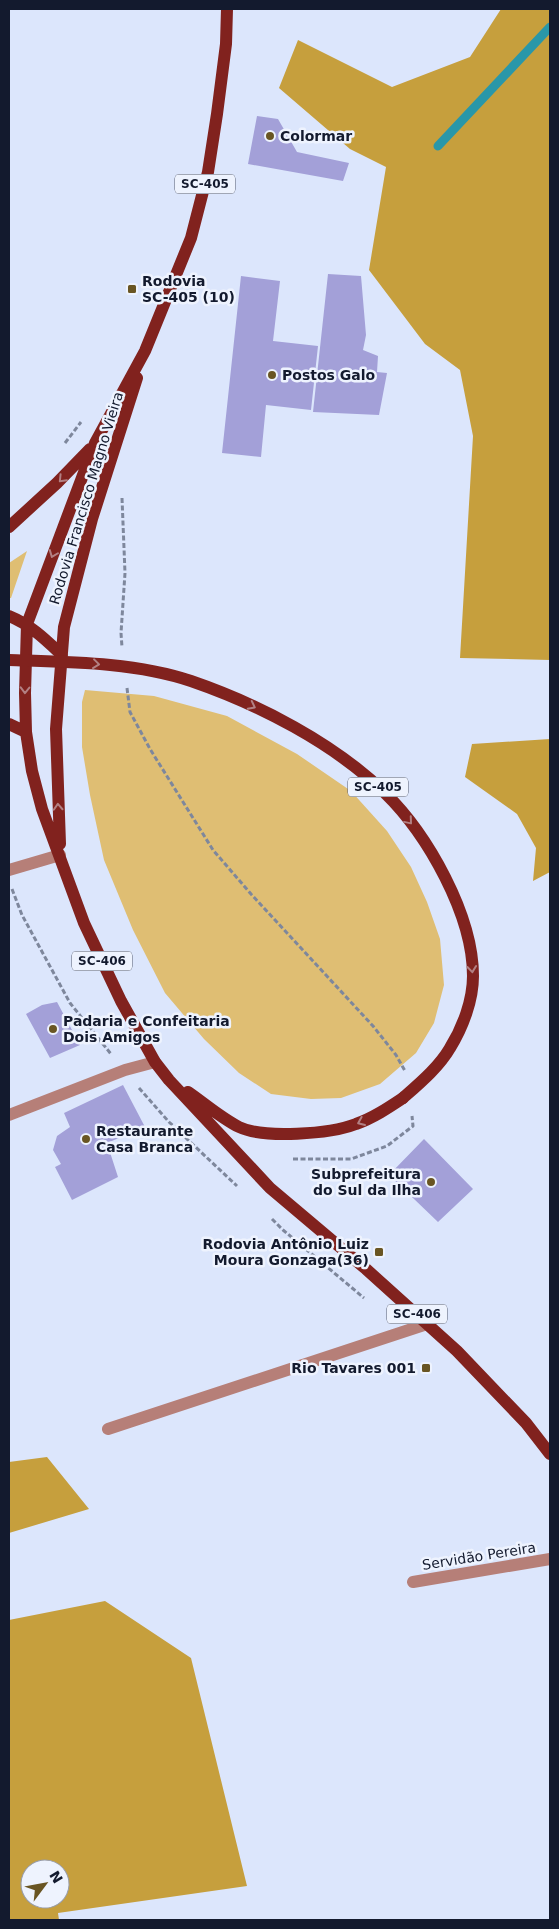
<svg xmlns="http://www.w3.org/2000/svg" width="559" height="1929" viewBox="0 0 559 1929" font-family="'DejaVu Sans',sans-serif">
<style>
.green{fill:#dfbe73}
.forest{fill:#c69f3d;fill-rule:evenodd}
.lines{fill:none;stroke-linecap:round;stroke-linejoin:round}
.stream{stroke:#2997a9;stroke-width:9}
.building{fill:#a3a0d8}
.path{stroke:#7e879c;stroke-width:3;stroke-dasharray:5 2.5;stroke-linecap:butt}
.minor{stroke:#b67f78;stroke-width:12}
.major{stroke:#81221e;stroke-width:12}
.major-bridge{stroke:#81221e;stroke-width:12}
.oneway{stroke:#b28083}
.poi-dot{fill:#695523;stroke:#eef3fe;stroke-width:2}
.labels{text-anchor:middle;stroke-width:5;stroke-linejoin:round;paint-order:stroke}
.shield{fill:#eef3fe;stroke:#555b6c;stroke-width:1}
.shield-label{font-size:12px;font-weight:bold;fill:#131a2e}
.poi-label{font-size:14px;font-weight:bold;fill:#131a2e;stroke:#eef3fe;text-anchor:start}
.street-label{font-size:14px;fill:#131a2e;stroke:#eef3fe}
</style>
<rect width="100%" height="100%" fill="#dce6fc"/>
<path class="green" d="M27,551L11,598H9V563Z
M85,690L154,696L227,716L297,754L351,791L387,831L411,867L427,902L440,939L444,985L434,1023L416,1053L380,1084L341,1098L311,1099L271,1094L239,1073L204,1039L165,993L133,930L104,860L90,795L82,747V702Z"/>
<path class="forest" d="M501,9H550V660L460,658L473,436L460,370L425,344L369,270L386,167L350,149L279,88L298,40L392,87L470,57Z
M550,739V872L533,881L536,848L517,814L465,777L472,744Z
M47,1457L89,1509L9,1533V1462Z
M105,1601L191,1658L247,1886L58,1913L59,1920H9V1620ZM30,1869H60V1899H30Z"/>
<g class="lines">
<path class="stream" d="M438,146L550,27"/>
</g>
<path class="building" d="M257,116L278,119L297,152L349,163L343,181L248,164Z
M328,274L361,276L366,335L363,350L378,356L377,372L387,373L379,415L313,412Z
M241,276L280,281L273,341L318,346L311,410L266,405L261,457L222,453Z
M57,1002L80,1045L50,1058L26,1014L42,1005Z
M123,1085L145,1127L107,1143L118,1177L72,1200L55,1167L61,1164L53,1150L57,1136L70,1127L64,1113Z
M424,1139L473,1189L438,1222L389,1175Z"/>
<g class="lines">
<path class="path" d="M65,443L81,422
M122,498L125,573L121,633L122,647
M127,688L130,712L150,749L213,850L251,894L373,1026L396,1055L405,1071
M12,889L22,915L70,1003L111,1054
M139,1088L169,1122L237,1186
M293,1159H351L387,1146L413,1126L412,1116
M272,1219L283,1230L364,1298"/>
<path class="minor" d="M9,870L60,855
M9,1115L125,1070L155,1062
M108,1429L427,1324
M413,1582L550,1559"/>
<path class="major" d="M227,9L226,44L217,114L208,172L191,238L145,351L95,443L27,624L25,693L26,732L32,771L42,809L84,923L121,1001L155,1062L169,1080L270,1188L366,1269L457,1351L526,1423L550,1454
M9,527L57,483L90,449
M9,616C31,625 45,639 62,655
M9,724L26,732
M60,844L56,729L64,627L92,519L137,378
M188,1092C204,1103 221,1118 239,1127C264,1139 330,1134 356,1124C373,1118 388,1108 403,1098"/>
<path class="major-bridge" d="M9,660C68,662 134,662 191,681C258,704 334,743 385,793C428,835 473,915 473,976C473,1000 463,1027 450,1048C439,1067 420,1083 403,1098"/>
</g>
<defs><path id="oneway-chevron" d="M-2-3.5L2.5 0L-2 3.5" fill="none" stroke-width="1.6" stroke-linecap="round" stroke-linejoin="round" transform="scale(1.25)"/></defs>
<g class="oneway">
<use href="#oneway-chevron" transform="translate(62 479) rotate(134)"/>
<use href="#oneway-chevron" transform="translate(53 554) rotate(111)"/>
<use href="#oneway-chevron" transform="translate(96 664) rotate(7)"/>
<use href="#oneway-chevron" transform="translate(25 690) rotate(91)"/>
<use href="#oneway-chevron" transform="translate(252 706) rotate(27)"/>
<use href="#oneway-chevron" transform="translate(58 807) rotate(-93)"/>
<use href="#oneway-chevron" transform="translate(409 821) rotate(50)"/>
<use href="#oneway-chevron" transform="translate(472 969) rotate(84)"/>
<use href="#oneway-chevron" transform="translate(361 1122) rotate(157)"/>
</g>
<g class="poi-dot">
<circle cx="270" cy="136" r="5"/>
<rect x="127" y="284" width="10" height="10" rx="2.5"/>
<circle cx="272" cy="375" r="5"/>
<circle cx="53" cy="1029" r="5"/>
<circle cx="86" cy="1139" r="5"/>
<circle cx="431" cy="1182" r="5"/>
<rect x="374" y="1247" width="10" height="10" rx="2.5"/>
<rect x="421" y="1363" width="10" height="10" rx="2.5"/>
</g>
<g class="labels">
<g class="shield">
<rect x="175" y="174.5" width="60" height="19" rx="4"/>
<rect x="348" y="777.5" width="60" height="19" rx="4"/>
<rect x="72" y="951.5" width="60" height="19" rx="4"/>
<rect x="387" y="1304.5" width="60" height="19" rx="4"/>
</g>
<g class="shield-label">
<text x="205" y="188">SC-405</text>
<text x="378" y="791">SC-405</text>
<text x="102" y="965">SC-406</text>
<text x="417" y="1318">SC-406</text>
</g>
<g class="poi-label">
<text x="280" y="141">Colormar</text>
<text x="142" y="286">Rodovia<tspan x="142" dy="16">SC-405 (10)</tspan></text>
<text x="282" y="380">Postos Galo</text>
<text x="63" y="1026">Padaria e Confeitaria<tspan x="63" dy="16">Dois Amigos</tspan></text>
<text x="96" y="1136">Restaurante<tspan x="96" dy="16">Casa Branca</tspan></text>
<text x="421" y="1179" text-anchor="end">Subprefeitura<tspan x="421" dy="16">do Sul da Ilha</tspan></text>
<text x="369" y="1249" text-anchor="end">Rodovia Antônio Luiz<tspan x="369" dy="16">Moura Gonzaga(36)</tspan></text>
<text x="416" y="1373" text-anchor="end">Rio Tavares 001</text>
</g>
<g class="street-label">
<text transform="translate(86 498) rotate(-73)" y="5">Rodovia Francisco Magno Vieira</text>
<text transform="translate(479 1556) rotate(-9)" y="5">Servidão Pereira</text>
</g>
</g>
<rect width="559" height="1929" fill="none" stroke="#131a2e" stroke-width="20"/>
<g transform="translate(45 1884) rotate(58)"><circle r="24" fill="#eef3fe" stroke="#969cab"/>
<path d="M0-4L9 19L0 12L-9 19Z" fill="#695523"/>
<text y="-8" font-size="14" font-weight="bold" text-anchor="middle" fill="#131a2e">N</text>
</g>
</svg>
